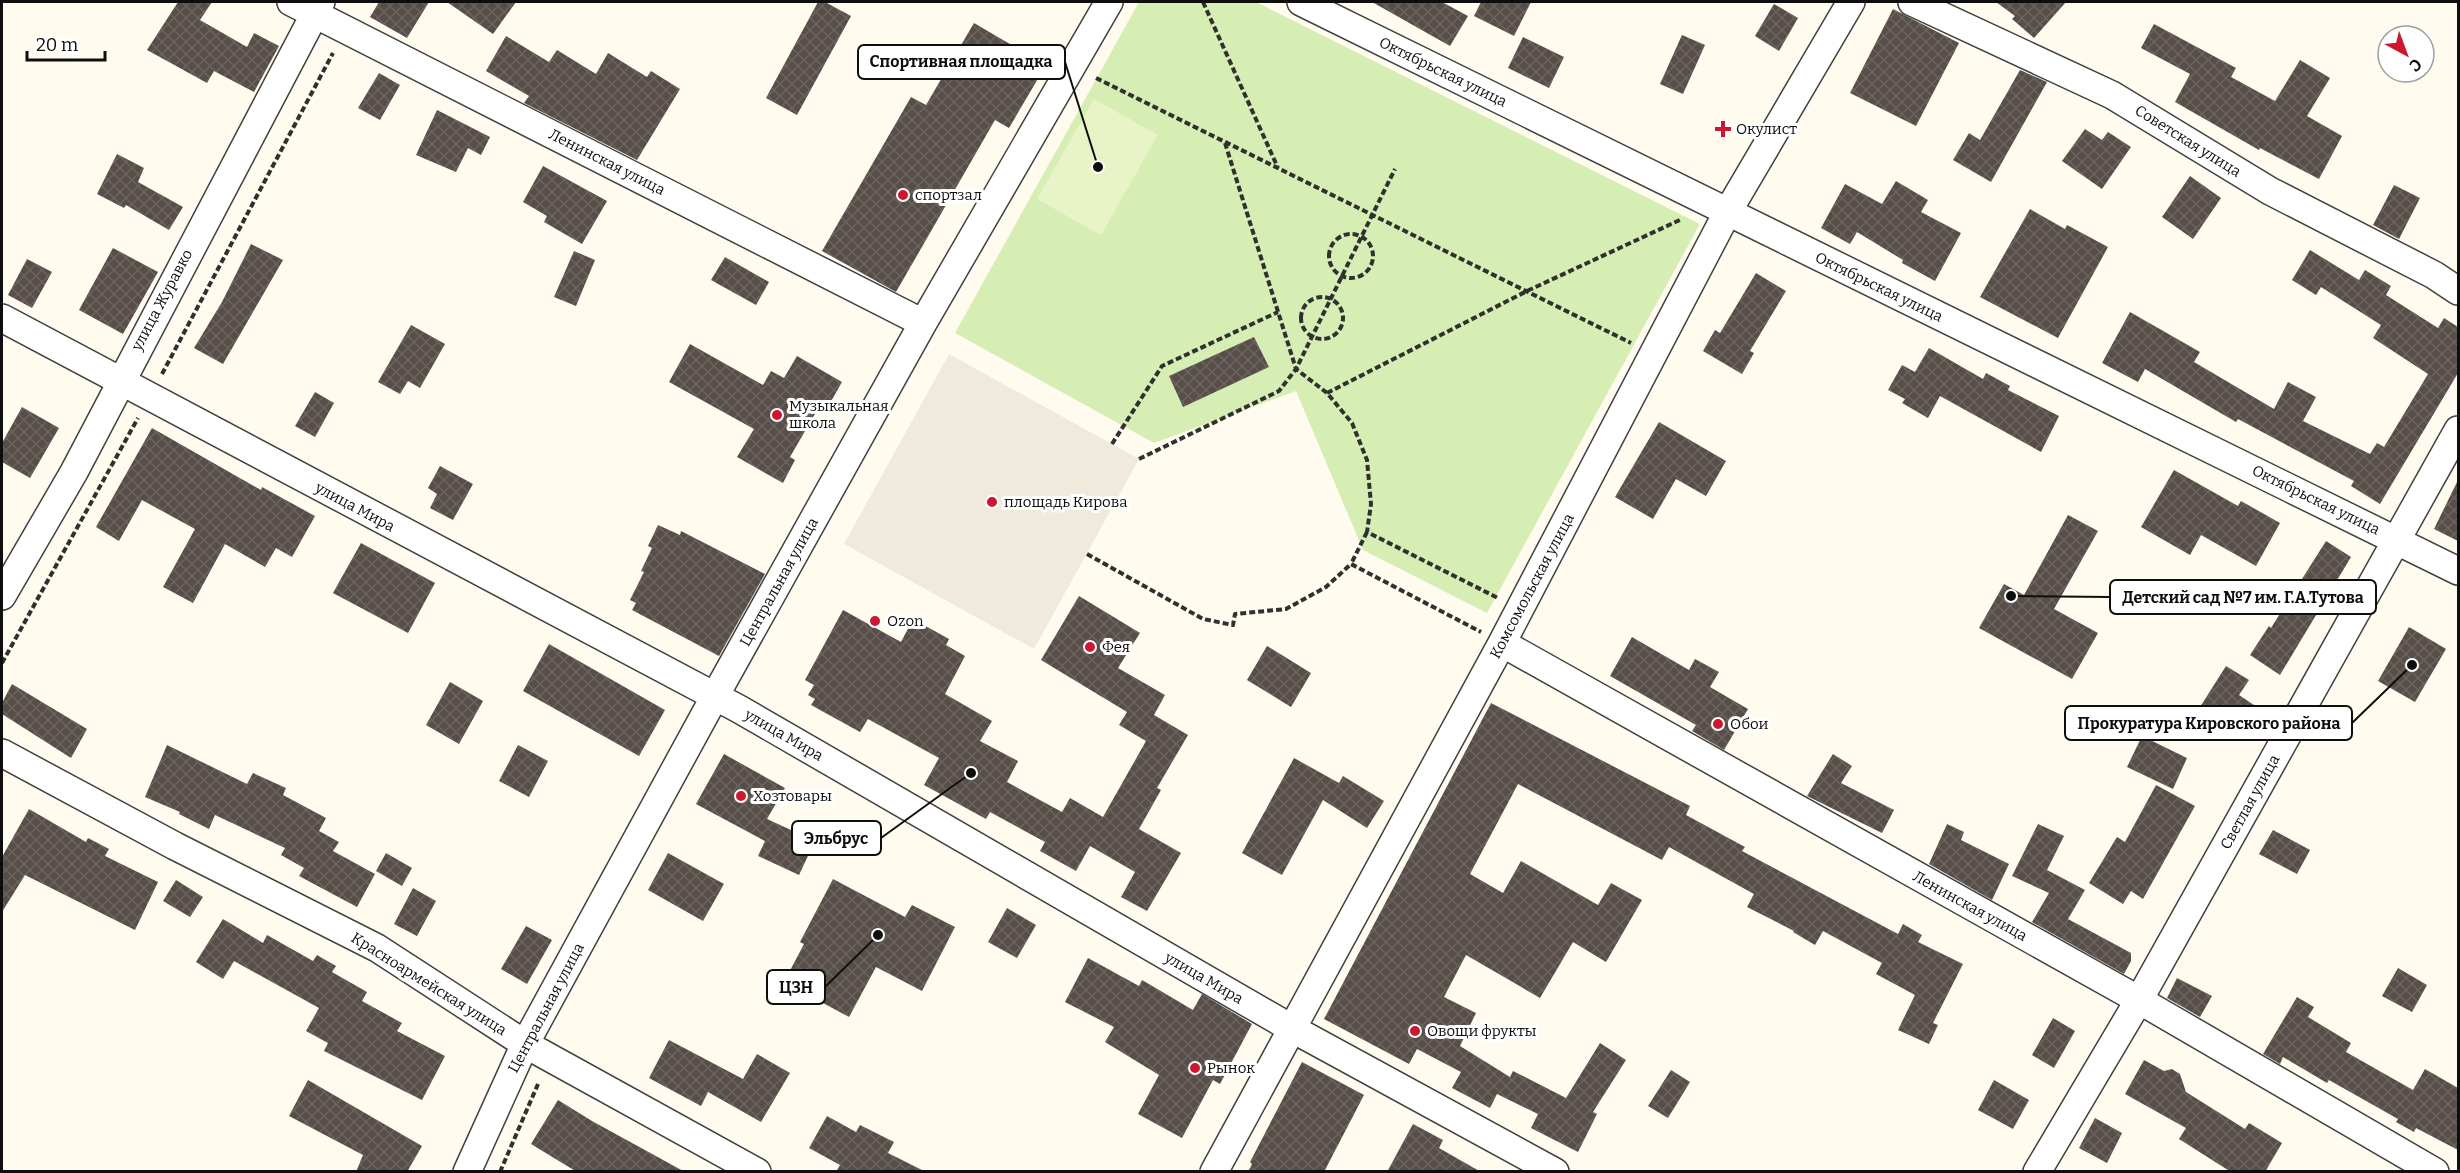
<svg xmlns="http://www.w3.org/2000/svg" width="2460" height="1173" viewBox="0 0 2460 1173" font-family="Bitter,serif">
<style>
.green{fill:#d6eeb4}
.pitch{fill:#e8f4c7}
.plaza{fill:#f0eadc}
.building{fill:url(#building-cross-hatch)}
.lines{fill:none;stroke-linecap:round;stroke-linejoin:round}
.minor-casing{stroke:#414141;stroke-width:30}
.path{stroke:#303030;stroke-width:4;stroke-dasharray:6 3;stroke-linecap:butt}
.minor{stroke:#fff;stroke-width:27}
.poi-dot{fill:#cc172e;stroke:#fff;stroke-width:2}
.labels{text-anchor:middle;stroke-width:6;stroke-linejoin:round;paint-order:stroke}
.street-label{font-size:15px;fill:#0e0e0e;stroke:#fff}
.poi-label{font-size:15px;fill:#0e0e0e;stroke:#fff;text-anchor:start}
.leader{fill:none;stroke:#0e0e0e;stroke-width:2}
.callout-dot{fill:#0e0e0e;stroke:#fff;stroke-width:2}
.callout{fill:#fff;stroke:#0e0e0e;stroke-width:2}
.callout-label{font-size:16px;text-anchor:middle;font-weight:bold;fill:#0e0e0e}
</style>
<defs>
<pattern id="building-cross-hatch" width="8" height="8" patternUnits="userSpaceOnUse" patternTransform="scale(1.5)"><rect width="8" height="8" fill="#584e49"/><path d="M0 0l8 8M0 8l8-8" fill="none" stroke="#6b635f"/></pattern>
</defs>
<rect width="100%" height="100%" fill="#fffbef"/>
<path class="green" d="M1139,2H1256L1700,224L1487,613L1363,550L1296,391L1154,443L955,333Z"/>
<path class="pitch" d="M1094,99L1158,135L1101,235L1037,199Z"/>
<path class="plaza" d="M949,354L1139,459L1034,649L844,544Z"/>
<path class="building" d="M178,2H212L200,20L247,47L254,33L279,46L254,92L214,71L207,83L147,50Z
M379,2H429L407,38L370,17Z
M447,2H516L493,34Z
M818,2H825L851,16L797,115L766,98Z
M1372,2H1442L1468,16L1450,46Z
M1481,2H1531L1514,36L1474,16Z
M1996,2H2066L2034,38L2012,19L2015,16Z
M1774,4L1798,18L1779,51L1755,36Z
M1893,9L1959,43L1916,126L1850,93Z
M974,23L1046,65L1009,128L995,120L896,292L822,251L911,97L926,105Z
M2154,24L2236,68L2231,77L2275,101L2300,60L2330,78L2307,116L2342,136L2319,179L2260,148L2259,150L2175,102L2190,74L2141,48Z
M1682,35L1705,45L1683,94L1660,84Z
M506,36L549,62L557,50L596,74L608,53L647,77L651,71L680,89L637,160L524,103L529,96L486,71Z
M1523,37L1564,57L1549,88L1508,68Z
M2020,70L2047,82L1991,182L1953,160L1969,133L1980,140Z
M379,73L400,85L380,120L358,108Z
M437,110L490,137L481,155L468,148L456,172L416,155Z
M2085,129L2102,140L2108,132L2131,147L2102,189L2062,161Z
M117,154L144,168L138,182L183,207L169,230L126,205L124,208L97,194Z
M543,166L607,201L582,244L544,222L547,216L523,202Z
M2190,176L2221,198L2193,239L2162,217Z
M1896,181L1928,200L1921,212L1961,233L1935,281L1902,263L1903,260L1857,232L1850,244L1821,228L1845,184L1882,204Z
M2394,185L2420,198L2399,239L2373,225Z
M2030,209L2065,229L2067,225L2108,247L2058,338L1980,297Z
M251,244L283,260L223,364L194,348L222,302Z
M113,248L158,272L123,334L79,310Z
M2310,250L2359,280L2365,270L2391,286L2386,295L2438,328L2444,318L2458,327V373L2380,504L2351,486L2354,481L2238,419L2236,422L2145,369L2138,382L2102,363L2130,312L2200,352L2194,362L2274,409L2288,382L2316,397L2303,421L2370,454L2377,443L2384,447L2428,374L2373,338L2381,325L2321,287L2316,295L2292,280Z
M574,251L595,260L576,306L554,297Z
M725,257L769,282L756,305L711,280Z
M27,259L52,272L32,308L8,295Z
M1756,273L1786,291L1750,351L1754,353L1742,374L1703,351L1715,330L1720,333Z
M411,325L445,344L420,388L408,381L400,394L378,382Z
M1254,337L1269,367L1183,407L1169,376Z
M690,344L763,385L771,371L784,378L797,356L842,382L829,405L823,400L790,457L795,460L783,483L737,457L754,429L669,382Z
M1929,348L1983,379L1986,373L2010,386L2008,390L2059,416L2041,452L1940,396L1928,418L1902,403L1905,399L1888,390L1902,365L1915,372Z
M315,392L334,403L315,437L295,426Z
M22,407L59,428L30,478L2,462V443Z
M1659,422L1726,461L1706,496L1676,479L1653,519L1615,497Z
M152,428L261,490L262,487L315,516L292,557L276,548L265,567L225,544L193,603L163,587L195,529L142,500L119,541L96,527Z
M440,466L473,484L453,520L430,508L437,494L428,488Z
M2174,470L2238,506L2241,501L2280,523L2256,566L2201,535L2190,555L2141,527Z
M2458,480V541L2434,529Z
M2068,515L2098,531L2054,609L2098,633L2072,679L1979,628L2004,584L2024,595Z
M658,525L680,535L681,531L765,574L719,656L632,610L636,603L630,600L644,572L641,571L652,548L648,546Z
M2326,541L2351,557L2280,675L2250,655L2269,626L2271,628Z
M361,543L435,583L408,633L333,593Z
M1079,596L1140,633L1118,668L1165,695L1154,715L1188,735L1157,788L1161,790L1139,829L1181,853L1147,911L1121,897L1135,872L1090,846L1076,871L1040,851L1045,842L990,812L986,819L924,785L939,758L868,719L860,732L811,705L815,699L808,695L814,685L805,680L843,610L901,642L913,619L949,639L946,645L965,656L945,694L992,721L980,741L1018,761L1007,782L1062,812L1070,798L1103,817L1146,741L1119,725L1127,712L1041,660Z
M2409,627L2446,649L2415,702L2378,681Z
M1632,637L1689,670L1695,659L1719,672L1710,687L1748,709L1724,750L1692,731L1696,725L1610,676Z
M549,644L665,710L639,756L523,691Z
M1267,646L1311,673L1291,707L1247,680Z
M2226,666L2249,680L2239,695L2260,709L2243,735L2200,707Z
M450,682L483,701L459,744L426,725Z
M12,684L87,729L71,758L2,714V703Z
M1491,703L1690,806L1686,815L1745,847L1742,851L1898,934L1903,924L1922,935L1918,942L1963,964L1933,1023L1938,1025L1929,1044L1898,1030L1915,995L1876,974L1882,963L1823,931L1815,945L1793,932L1794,931L1747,907L1754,894L1669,847L1662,860L1518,784L1470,874L1503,893L1521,861L1598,905L1611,883L1642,900L1606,962L1573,942L1540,998L1466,955L1444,997L1476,1013L1460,1046L1510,1077L1513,1071L1566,1098L1600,1043L1626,1060L1593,1112L1597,1114L1578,1152L1531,1128L1538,1114L1497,1094L1490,1108L1452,1088L1461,1072L1417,1049L1409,1064L1324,1019Z
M2142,736L2187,758L2173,789L2127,767Z
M167,745L247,784L253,773L286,788L283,795L326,818L319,831L339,842L333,851L375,874L357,907L299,876L304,868L281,855L285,848L215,815L209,829L179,814L180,812L145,797Z
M518,745L548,761L529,797L499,781Z
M724,754L785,788L767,819L815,841L799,875L758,856L765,841L696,804Z
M1833,754L1852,766L1841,783L1894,810L1882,833L1807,796Z
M1294,758L1339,783L1343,776L1384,801L1367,828L1323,800L1282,875L1242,853Z
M2156,785L2195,806L2143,899L2131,891L2123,904L2089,883L2117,837L2125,842Z
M29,809L86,842L88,838L109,849L105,856L158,882L135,930L25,875L2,912V857Z
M1947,824L1964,832L1961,840L2009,864L1992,900L1929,864Z
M2038,824L2064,836L2047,870L2085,890L2068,919L2131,953V961L2124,974L2032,922L2049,893L2012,876Z
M2273,830L2310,850L2297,874L2259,854Z
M386,853L412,868L402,886L376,871Z
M668,853L724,884L703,921L648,890Z
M833,879L905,917L912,905L955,927L922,991L876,967L849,1017L784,982L804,944L800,942Z
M176,880L203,897L190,917L163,901Z
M413,888L436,901L417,936L394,924Z
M1007,908L1036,925L1017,958L988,942Z
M223,919L263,943L267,935L313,961L317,955L336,966L332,972L367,992L362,1001L402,1023L397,1031L445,1056L422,1100L324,1051L328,1043L306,1031L319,1008L234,961L223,979L196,962Z
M526,926L552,940L527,984L501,969Z
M1088,958L1139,986L1142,980L1193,1010L1202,994L1252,1024L1220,1084L1213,1080L1182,1138L1138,1114L1159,1075L1105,1042L1114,1027L1065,1002Z
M2398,968L2427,985L2412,1012L2382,996Z
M2177,978L2212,996L2200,1017L2167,998Z
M2297,997L2314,1007L2308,1017L2351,1043L2346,1052L2413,1090L2425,1069L2458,1088V1150L2416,1128L2414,1132L2396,1122L2398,1119L2329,1080L2327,1083L2283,1057L2280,1064L2263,1054Z
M2053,1018L2075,1031L2054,1068L2032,1055Z
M669,1040L743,1079L757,1054L790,1073L761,1122L708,1092L701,1106L649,1078Z
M2144,1060L2164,1071L2172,1069L2180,1074L2186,1092L2245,1129L2249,1123L2282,1143L2265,1172H2231L2179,1139L2186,1128L2125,1094Z
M1302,1062L1364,1095L1324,1172H1248L1252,1164L1250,1162Z
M1671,1070L1690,1082L1668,1118L1648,1106Z
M308,1080L422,1146L407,1172H356L363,1155L289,1116Z
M1994,1080L2029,1100L2013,1129L1978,1110Z
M558,1100L592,1121L685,1172H577L531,1144Z
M827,1116L856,1132L860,1125L894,1142L888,1153L926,1172H836L840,1165L809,1148Z
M2095,1118L2122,1133L2107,1163L2079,1148Z
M1413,1124L1443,1140L1439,1148L1481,1172H1387Z"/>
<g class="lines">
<defs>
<path id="minor" d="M291,2L923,323
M1301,2L2458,571
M1912,2L2112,95L2270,191L2434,275L2458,291
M2,318L739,709L1291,1028L1555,1172
M2,596L74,472L321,2
M1502,643L2139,1000L2435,1172
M2,753L175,846L377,948L525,1044L757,1172
M467,1172L525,1044L715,696L923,323L1109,2
M1214,1172L1502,643L1727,213L1851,2
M2037,1172L2139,1000L2458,430"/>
</defs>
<use href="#minor" class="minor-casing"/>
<path class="path" d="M1203,2L1278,168
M1096,78L1631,343
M1225,143L1296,369L1327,393L1352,423L1367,460L1371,504L1367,532L1498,598
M1329 256a22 22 0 1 1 44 0a22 22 0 1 1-44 0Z
M1301 318a21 21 0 1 1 42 0a21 21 0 1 1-42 0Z
M162,374L333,53
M1327,393L1527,291L1682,219
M1112,444L1162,366L1278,312
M1139,459L1279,391L1296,369L1395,169
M1367,532L1351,564L1481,632
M1087,554L1203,619L1233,625L1235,614L1286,609L1326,587L1351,564
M2,663L138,418
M500,1172L538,1084"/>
<use href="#minor" class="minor"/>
</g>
<g class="poi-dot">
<path d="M1720 120h6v6h6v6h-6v6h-6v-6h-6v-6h6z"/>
<circle cx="903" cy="195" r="6"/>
<circle cx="777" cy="415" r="6"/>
<circle cx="992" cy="502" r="6"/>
<circle cx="875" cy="621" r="6"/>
<circle cx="1090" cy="647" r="6"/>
<circle cx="1718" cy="724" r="6"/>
<circle cx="741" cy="796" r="6"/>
<circle cx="1415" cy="1031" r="6"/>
<circle cx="1195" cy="1068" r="6"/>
</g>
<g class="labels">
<g class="street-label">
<text transform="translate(1443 72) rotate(26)" y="5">Октябрьская улица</text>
<text transform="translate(2188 141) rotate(32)" y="5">Советская улица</text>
<text transform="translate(607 162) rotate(27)" y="5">Ленинская улица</text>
<text transform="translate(1879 287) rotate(26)" y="5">Октябрьская улица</text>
<text transform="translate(162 300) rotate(-62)" y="5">улица Журавко</text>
<text transform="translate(2316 500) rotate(26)" y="5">Октябрьская улица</text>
<text transform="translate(355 507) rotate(28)" y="5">улица Мира</text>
<text transform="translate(779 582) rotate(-61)" y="5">Центральная улица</text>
<text transform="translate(1532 586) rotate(-62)" y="5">Комсомольская улица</text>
<text transform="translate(784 735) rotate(30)" y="5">улица Мира</text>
<text transform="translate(2250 802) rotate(-61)" y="5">Светлая улица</text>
<text transform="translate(1970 906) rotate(29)" y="5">Ленинская улица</text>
<text transform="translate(1204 978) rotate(30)" y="5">улица Мира</text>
<text transform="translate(429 984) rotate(32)" y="5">Красноармейская улица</text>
<text transform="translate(546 1008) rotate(-62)" y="5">Центральная улица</text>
</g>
<g class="poi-label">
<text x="1736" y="134">Окулист</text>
<text x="915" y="200">спортзал</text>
<text x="789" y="411">Музыкальная<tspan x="789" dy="17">школа</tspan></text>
<text x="1004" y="507">площадь Кирова</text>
<text x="887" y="626">Ozon</text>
<text x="1102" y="652">Фея</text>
<text x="1730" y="729">Обои</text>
<text x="753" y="801">Хозтовары</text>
<text x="1427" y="1036">Овощи фрукты</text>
<text x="1207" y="1073">Рынок</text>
</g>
</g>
<path class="leader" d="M1098 167L1065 62M2011 596L2110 597M2412 665L2352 723M971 773L881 838M878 935L825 987"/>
<g class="callout-dot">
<circle cx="1098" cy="167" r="6"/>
<circle cx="2011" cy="596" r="6"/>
<circle cx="2412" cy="665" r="6"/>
<circle cx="971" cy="773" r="6"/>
<circle cx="878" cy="935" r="6"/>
</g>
<g class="callout">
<rect x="858" y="45" width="207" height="34" rx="6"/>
<rect x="2110" y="580" width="266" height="34" rx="6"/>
<rect x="2065" y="706" width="287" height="34" rx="6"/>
<rect x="792" y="821" width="89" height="34" rx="6"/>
<rect x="767" y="970" width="58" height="34" rx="6"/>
</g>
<g class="callout-label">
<text x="961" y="67">Cпортивная площадка</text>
<text x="2243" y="603">Детский сад №7 им. Г.А.Тутова</text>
<text x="2209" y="729">Прокуратура Кировского района</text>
<text x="836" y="844">Эльбрус</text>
<text x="796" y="993">ЦЗН</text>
</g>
<rect width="2460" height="1173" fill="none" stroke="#0e0e0e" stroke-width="6"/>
<g transform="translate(2406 54) rotate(139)"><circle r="28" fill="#ffffff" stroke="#9f9f9f" stroke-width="1.5"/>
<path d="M0-4.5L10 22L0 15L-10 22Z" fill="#cc172e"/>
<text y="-9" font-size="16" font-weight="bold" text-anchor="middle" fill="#0e0e0e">С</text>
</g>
<path d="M27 51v9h78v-9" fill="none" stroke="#0e0e0e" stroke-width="3"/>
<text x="36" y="51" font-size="18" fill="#0e0e0e" stroke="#ffffff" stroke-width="4.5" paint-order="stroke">20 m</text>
</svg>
